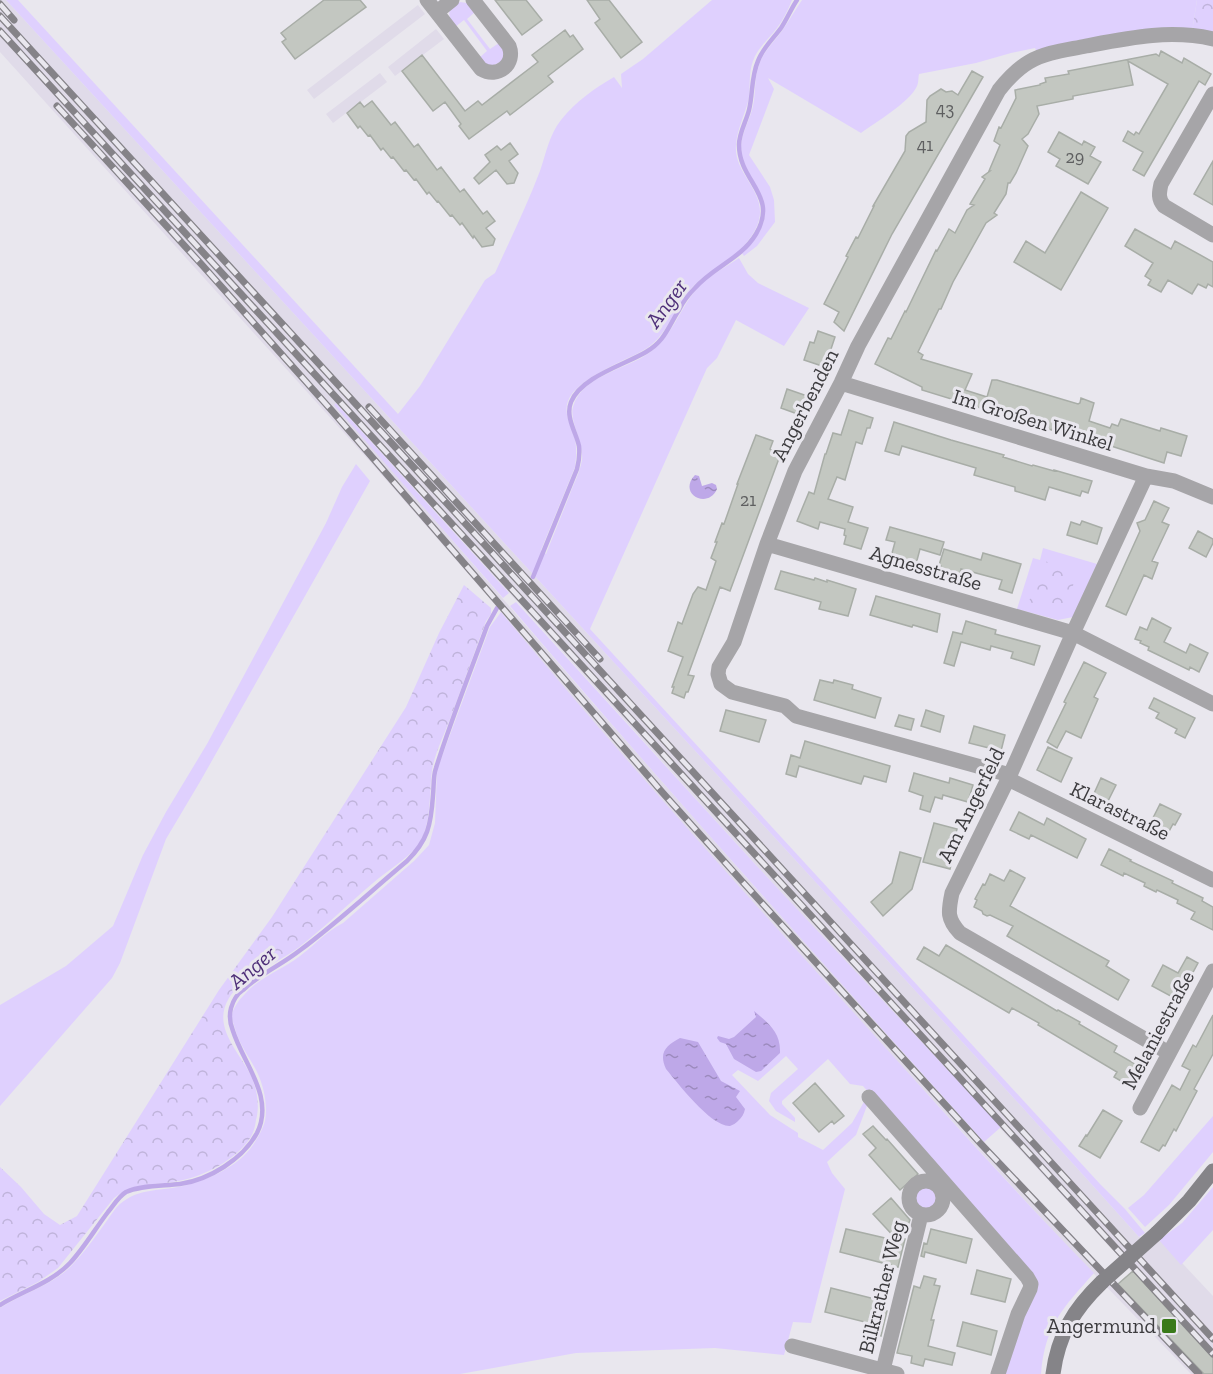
<svg xmlns="http://www.w3.org/2000/svg" width="1213" height="1374" viewBox="0 0 1213 1374" font-family="'Zilla Slab',serif">
<style>
.built{fill:#e0dbe9}
.grass{fill:#dfd0fe}
.forest{fill:url(#forest-crowns)}
.water{fill:url(#water-ripples)}
.lines{fill:none;stroke-linecap:round;stroke-linejoin:round}
.stream{stroke:#bea8e8;stroke-width:4.5}
.building{fill:#c3c7c1;stroke:#a8ada7;stroke-width:1.5}
.street{stroke:#a6a5a8;stroke-width:15}
.secondary{stroke:#858488;stroke-width:15}
.rail-casing{stroke:#858388;stroke-width:7}
.rail{stroke:#e9e7ee;stroke-width:4.5;stroke-dasharray:14;stroke-linecap:butt}
.secondary-bridge{stroke:#858488;stroke-width:15}
.poi-dot{fill:#397a19;stroke:#e9e7ee;stroke-width:2}
.labels{text-anchor:middle;stroke-width:6;stroke-linejoin:round;paint-order:stroke}
.number-label{font-size:18px;fill:#5e5f60}
.street-label{font-size:21px;fill:#3d3c3f;stroke:#e9e7ee}
.poi-label{font-size:21px;fill:#3d3c3f;stroke:#e9e7ee;text-anchor:end}
.water-label{font-size:22px;font-style:italic;fill:#4e2f79;stroke:#e9e7ee}
</style>
<defs>
<pattern id="forest-crowns" width="20" height="18" patternUnits="userSpaceOnUse" patternTransform="scale(1.5)"><rect width="20" height="18" fill="#dfd0fe"/><path d="M2 6a3 3 0 1 1 6 0M12 15a3 3 0 1 1 6 0" fill="none" stroke="#c0b4db"/></pattern>
<pattern id="water-ripples" width="26" height="14" patternUnits="userSpaceOnUse" patternTransform="scale(1.5)"><rect width="26" height="14" fill="#bea8e8"/><path d="M2 4q2-2 4 0t4 0M15 11q2-2 4 0t4 0" fill="none" stroke="#9c8abd"/></pattern>
</defs>
<rect width="100%" height="100%" fill="#e9e7ee"/>
<path class="built" d="M0,0H6L1022,1107L1139,1237L1165,1242L1183,1264L1213,1296V1358L755,864L337,403L335,404L591,701L745,876L984,1142L1204,1374H1191L1064,1243L887,1050L699,843L551,673L491,600L374,466L0,52Z
M418,5L425,14L314,99L307,90Z
M436,29L444,39L395,76L388,67Z
M380,73L387,82L333,123L326,114Z"/>
<path class="grass" d="M6,0H18L398,414L420,386L485,280L495,273C510,240 527,205 540,171C546,154 549,135 561,120C576,101 594,89 614,77L622,88L621,74L643,59L712,0H792C788,10 783,20 777,28C769,39 757,48 753,61C748,74 751,89 748,102C744,116 737,130 736,145C733,177 774,195 755,230C751,238 742,249 735,255C720,267 702,275 689,291C672,311 667,338 642,351C622,362 576,379 568,401C563,415 572,427 575,440C577,450 576,458 575,467L541,550L546,554C554,534 562,514 570,494C574,483 580,472 582,460C584,442 569,421 573,407C582,375 626,370 649,353C671,338 679,311 695,291C706,277 724,268 739,258L748,274L758,283L809,308L784,346L736,320L717,358L707,368L590,629L1100,1184L1125,1209L1145,1233L1139,1237L1022,1107Z
M802,0H1197L1192,32L1037,52L1035,48L1011,53L976,63L919,74C918,79 919,83 916,88C908,103 876,122 861,133L768,78L774,89L749,155L770,187L774,200L775,222L757,246L744,256L742,253C766,227 774,212 753,180C747,169 741,159 741,146C742,132 750,120 753,106C756,93 754,78 759,65C763,52 774,42 782,31C789,21 795,10 802,0Z
M460,2L467,3L475,12L467,19L490,49L499,43L505,52L502,61L490,67L479,58L487,51L464,20L455,27C448,16 445,9 460,2Z
M336,403L509,593L503,598L334,405Z
M356,464L370,481L201,780L166,839L120,963L112,978L0,1106V1005L66,966L113,926L143,855L166,812L207,744L326,523L342,487Z
M1043,548L1097,564L1073,617L1058,620L1017,609L1033,558L1040,560Z
M516,602L755,864L1001,1127L984,1142C824,965 665,788 510,606Z
M501,612C615,749 734,882 854,1013C934,1101 1012,1189 1094,1273C1063,1308 1045,1325 1041,1374H999L1034,1283L863,1086L850,1084L828,1059L782,1101V1104L795,1118V1122L776,1111L769,1101L771,1093L798,1069L786,1056L758,1081L738,1070L732,1075L770,1115L798,1133V1137L823,1150L852,1123L865,1100L868,1103L856,1135L827,1162L832,1173L845,1189L811,1323L793,1322L784,1355L715,1348L576,1353L460,1374H0V1308C20,1295 43,1288 62,1274C80,1261 102,1227 116,1208C136,1187 157,1192 183,1186C208,1180 238,1167 253,1145C257,1139 263,1129 265,1121C268,1106 264,1086 257,1072C250,1058 241,1047 236,1032C235,1027 231,1019 232,1014C234,1007 239,1000 244,995C259,977 282,970 300,956C316,944 324,933 343,923L414,861L429,845L435,823L437,770L490,627Z
M1213,1116V1152L1169,1205L1145,1227L1128,1208L1144,1195Z
M914 1198a12 12 0 1 1 24 0a12 12 0 1 1-24 0Z
M1213,1187V1230L1181,1265L1159,1240L1182,1223Z"/>
<path class="forest" d="M1197,0H1213V34L1192,32Z
M1041,560L1077,571L1066,612L1029,602Z
M464,585L491,608V614L486,621C474,654 462,686 450,719C444,735 435,753 432,770C429,792 432,826 418,845C406,860 388,870 373,883C348,904 324,928 298,948C278,963 242,977 229,998C211,1027 240,1052 251,1076C257,1089 260,1106 256,1120C255,1128 253,1135 248,1141C234,1160 206,1175 183,1180C158,1186 136,1181 114,1198L58,1268L38,1282L0,1301V1167L21,1187L44,1214L60,1225L77,1216L219,990L272,917L406,707L439,633Z"/>
<path class="water" d="M695,475L699,476L702,486L712,483L716,485L717,489C708,510 677,494 695,475Z
M754,1011C768,1023 781,1032 780,1053L761,1071L756,1072L734,1059L726,1044L720,1042L717,1038L718,1036L729,1039L734,1037L756,1017Z
M680,1038L698,1042L721,1081L740,1091L736,1097L745,1109C744,1114 742,1117 738,1121C736,1123 733,1125 730,1126C711,1127 677,1082 666,1069C658,1052 667,1045 680,1038Z"/>
<g class="lines">
<path class="stream" d="M533,577L577,469C579,461 580,454 579,446C576,432 565,417 571,402C581,377 624,365 646,352C665,341 668,327 679,310C683,302 689,294 695,288C713,267 741,259 756,234C779,195 739,182 739,145C739,133 746,122 749,110C753,94 751,77 758,61C762,49 773,39 781,28C787,19 791,9 797,0
M0,1305C23,1291 51,1283 70,1263C84,1248 95,1229 108,1212C113,1206 119,1196 126,1192C142,1185 163,1186 180,1184C209,1180 243,1159 257,1133C275,1097 243,1063 233,1031C230,1024 229,1016 231,1008C233,1001 237,994 243,990C260,974 281,965 299,951C337,923 371,891 407,861C428,840 431,825 433,795C434,786 433,776 436,768C451,720 470,673 487,626L497,608"/>
</g>
<path class="building" d="M324,0H360L366,7L295,59L282,42L286,39L281,33Z
M495,0H526L542,20L522,35Z
M587,0H609L642,42L621,58L595,23L600,19Z
M565,30L570,37L573,35L583,49L548,76L553,82L510,115L507,111L469,139L459,126L461,124L445,102L433,111L402,71L422,55L465,111L478,101L482,105L538,62L532,55Z
M1161,51L1182,63L1184,58L1211,74L1205,85L1199,81L1144,176L1133,170L1143,152L1123,141L1128,131L1134,135L1136,132L1139,134L1168,84L1128,61L1133,85L1073,96V99L1037,106L1039,114L1028,134L1022,139L1028,146L1016,173L1010,183H1008L1006,194L994,213L997,215L986,223L953,282L941,309H939L918,352L923,355L921,359L972,374L965,390L987,397L992,380H997L1078,404L1080,403L1081,398L1094,403L1089,421L1110,428L1112,424L1118,426L1121,419L1160,431L1161,428L1187,436L1181,456L1167,452L1164,463L1111,446L1112,443L1097,437L1054,424L1052,430L922,390V387L875,364L888,338L891,339L905,311L906,312L936,250L937,251L949,229L955,233L967,210L974,205L970,204L985,179L982,177L990,171H989L1000,145L994,141L999,127L1001,128L1016,98L1015,90L1040,85V84L1046,82L1045,78L1069,74L1068,71L1156,54L1159,56Z
M972,71L983,77L892,234L844,331L834,322L839,312L824,304L848,257L846,256L856,237L858,238L874,206H873L905,151L906,136L909,132L926,122L927,100L930,96L941,89L946,92L952,91L958,95Z
M372,101L391,125L395,122L414,147L418,144L437,170L441,167L460,192L464,189L483,214L487,211L495,221L486,228L495,239L493,245L482,247L474,236L473,238L462,223L460,225L452,215L450,216L438,201L437,202L429,192L427,194L416,179L414,180L406,170L404,171L393,157L391,158L383,148L381,150L370,135L368,136L360,126L358,128L347,113L360,102L364,107Z
M1059,132L1082,145L1084,141L1095,147L1090,156L1101,162L1088,184L1056,166L1060,159L1048,152Z
M510,143L518,154L509,161L518,173L514,183L507,184L496,170L479,184L474,178L490,162L485,155L497,146L501,150Z
M1213,161V205L1194,194Z
M1081,192L1108,208L1061,290L1014,262L1026,241L1045,253Z
M1135,229L1171,249L1175,241L1213,262V287L1208,284L1206,288L1198,284L1192,294L1168,280L1161,292L1148,285L1151,280L1145,276L1153,263L1125,246Z
M818,331L835,337L825,367L804,360L810,342L814,343Z
M787,389L810,397L803,416L781,408Z
M849,410L873,418L870,428H867L862,444L856,442L845,480L837,477L828,499L853,507L848,522L868,528L861,549L844,544L846,536L844,535L845,529L820,522L818,529L797,521L809,492L814,494L825,454H826L833,433L841,435Z
M894,422L951,440L1004,455L1003,457L1032,466L1033,465L1054,471V470L1092,481L1088,493L1082,491L1080,496L1049,487L1045,500L1015,491V487L974,475L976,468L902,446L899,455L885,451Z
M756,435L773,441L770,449L781,453L730,591L720,587L688,675L694,676L688,692H686L684,698L672,693L674,687H672L683,657L668,651L678,622L682,624L693,594L698,587L706,590L716,561L711,558L717,542H715L722,523L724,524L738,484H737Z
M1154,501L1169,508L1162,522L1169,525L1152,561L1158,563L1152,579L1144,575L1126,615L1106,606L1140,531L1137,523L1145,520Z
M1082,521L1102,528L1097,544L1067,535L1071,522L1080,525Z
M890,527L944,542L940,555L920,549L916,564L891,557L895,542L886,540Z
M1198,531L1213,539V543L1206,557L1189,548Z
M944,549L981,560L983,553L1021,564L1012,593L999,589L1002,580L961,569L959,577L940,572L941,566L939,565Z
M781,571L814,580L815,578L827,582V580L856,589L848,616L819,609L821,602L775,589Z
M876,596L940,614L937,632L913,625L912,627L870,615Z
M1152,618L1171,628L1164,642L1186,653L1190,644L1208,653L1199,672L1190,667L1189,670L1148,650L1149,647L1140,643L1141,641L1135,639L1140,627L1147,630Z
M966,621L996,630L995,634L1040,646L1034,665L1011,658L1013,652L991,646L990,650L961,642L954,666L944,663L953,632L962,634Z
M1084,662L1106,673L1094,697L1098,699L1081,738L1066,731L1057,748L1047,742L1066,703L1064,702Z
M820,680L833,683L834,680L853,685L852,689L881,698L875,718L814,700Z
M1154,698L1195,718L1185,738L1175,733L1177,729L1156,718L1159,713L1149,708Z
M726,710L766,720L759,742L720,731Z
M926,710L944,716L940,732L921,726Z
M899,715L914,719L911,730L895,726Z
M974,726L1005,735L1001,751L969,743Z
M805,741L890,766L886,782L864,776L861,784L799,766L796,777L786,774L791,755L800,758Z
M1048,747L1072,758L1061,782L1037,770Z
M914,773L949,783L950,778L973,785L968,802L943,795L942,799L935,797L930,812L920,809L923,796L909,791Z
M1101,778L1116,785L1106,805L1092,798Z
M1160,804L1181,814L1175,825L1173,824L1167,835L1149,826Z
M1019,812L1044,825L1047,818L1086,839L1077,858L1031,835L1029,839L1010,830Z
M934,823L957,829L950,856L953,857L950,869L923,862Z
M1109,849L1131,860L1130,861L1173,881L1172,883L1203,898L1202,901L1213,907V930L1191,919L1195,912L1177,903L1178,900L1157,890L1156,892L1144,886L1145,883L1124,873L1123,876L1101,865Z
M900,852L921,858L912,889L883,916L871,902L892,883Z
M1010,870L1025,878L1010,906L1109,961L1106,966L1129,980L1118,1000L1007,936L1013,926L990,915L987,916L983,914L982,911L974,907L977,900L975,899L983,884L985,885L990,874L1004,881Z
M946,945L1057,1011L1058,1010L1080,1022L1079,1024L1117,1046L1114,1052L1144,1069L1133,1088L1114,1077L1117,1072L1038,1025L1039,1023L1012,1008L1009,1013L917,959L924,947L939,956Z
M1187,957L1198,963L1178,1000L1152,986L1163,965L1178,973Z
M1213,1015V1054L1194,1089L1197,1091L1176,1131L1174,1129L1165,1146L1163,1145L1159,1151L1141,1142L1172,1085L1180,1090L1190,1070L1182,1066L1193,1045L1196,1047Z
M815,1083L844,1116L834,1124L832,1121L819,1132L793,1103Z
M1103,1110L1122,1121L1100,1158L1079,1146L1086,1135L1087,1136Z
M873,1126L886,1140L887,1139L918,1174L900,1190L869,1155L876,1148L863,1134Z
M891,1198L910,1220L908,1225L896,1236L905,1239L898,1267L840,1252L846,1229L898,1241L873,1214Z
M931,1229L972,1239L966,1263L925,1252L924,1257L921,1256L924,1243L927,1244Z
M977,1270L1011,1279L1005,1302L971,1294Z
M1133,1271L1213,1358V1374H1204L1118,1284Z
M924,1276L936,1279L934,1285L940,1286L931,1320H934L928,1346L955,1353L952,1365L925,1359L923,1366L911,1363L912,1356L897,1353L914,1286L920,1288Z
M831,1288L887,1302L885,1310L887,1311L881,1336L879,1335L881,1326L825,1312Z
M963,1322L997,1331L991,1355L957,1346Z"/>
<g class="lines">
<path class="street" d="M427,0L481,69C498,79 516,64 509,46L473,0
M437,12L452,0
M1213,94L1161,184C1159,193 1158,199 1164,206L1213,235
M841,383L1146,476L1174,481L1213,497
M1146,476L1073,633L1010,775L952,893C948,912 947,919 960,933L1169,1053
M767,544L1073,633L1213,704
M1010,775L796,716L785,706L732,692L721,684L718,674L719,667L734,642L767,544L795,471L841,383L858,346L999,90C1007,80 1017,69 1029,62C1046,52 1067,50 1086,46C1128,38 1170,29 1213,39
M1008,779L1213,880
M869,1097L1027,1277L1031,1284L1030,1289L1018,1314L998,1374
M1140,1108L1213,971
M909 1198a17 17 0 1 1 34 0a17 17 0 1 1-34 0Z
M792,1346L897,1374
M883,1370L921,1215"/>
<path class="secondary" d="M1157,1233L1189,1201L1213,1171
M1053,1374C1058,1335 1074,1309 1102,1282"/>
<defs>
<path id="rail" d="M0,4L14,20
M0,16L1213,1339
M0,31L1213,1354
M57,106L203,266L333,412L662,792L740,879L981,1144L1199,1374
M369,407L600,659"/>
</defs>
<use href="#rail" class="rail-casing"/>
<use href="#rail" class="rail"/>
<path class="secondary-bridge" d="M1102,1282L1157,1233"/>
</g>
<rect class="poi-dot" x="1161" y="1318" width="16" height="16" rx="3"/>
<g class="labels">
<g class="number-label">
<text x="945" y="115">43</text>
<text x="925" y="151">41</text>
<text x="1075" y="163">29</text>
<text x="748" y="506">21</text>
</g>
<g class="street-label">
<text transform="translate(805 405) rotate(-63)" y="7">Angerbenden</text>
<text transform="translate(1033 420) rotate(17)" y="7">Im Großen Winkel</text>
<text transform="translate(926 568) rotate(16)" y="7">Agnesstraße</text>
<text transform="translate(971 805) rotate(-64)" y="7">Am Angerfeld</text>
<text transform="translate(1120 811) rotate(26)" y="7">Klarastraße</text>
<text transform="translate(1158 1030) rotate(-62)" y="7">Melaniestraße</text>
<text transform="translate(882 1287) rotate(-76)" y="7">Bilkrather Weg</text>
</g>
<g class="poi-label">
<text x="1156" y="1333">Angermund</text>
</g>
<g class="water-label">
<text transform="translate(666 303) rotate(-54)" y="8">Anger</text>
<text transform="translate(252 967) rotate(-40)" y="8">Anger</text>
</g>
</g>
</svg>
